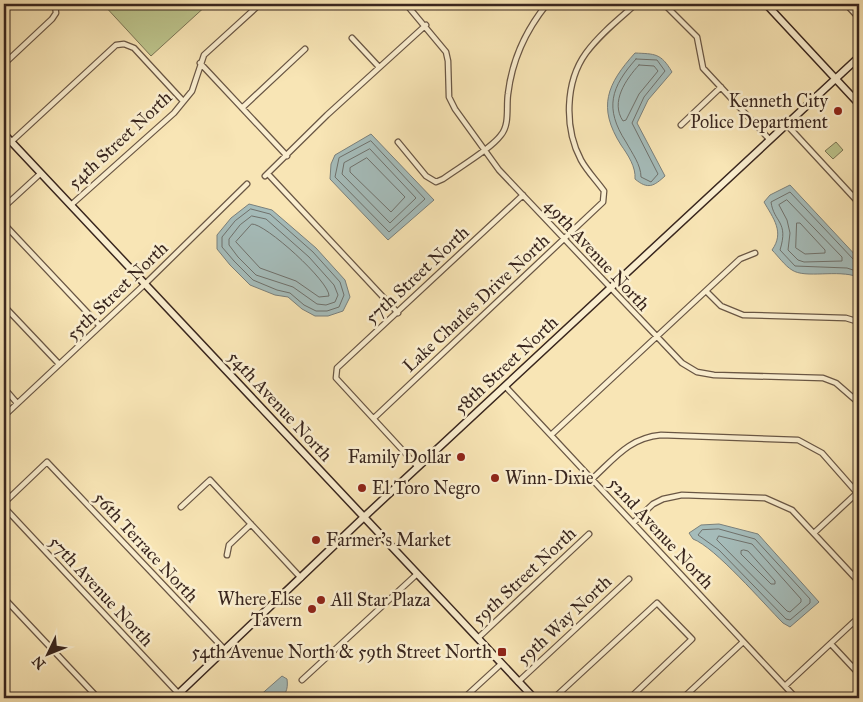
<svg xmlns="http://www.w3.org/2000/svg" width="863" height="702" viewBox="0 0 863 702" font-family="'IM FELL Great Primer',serif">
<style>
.green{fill:#bdc58d;stroke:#7b7656}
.water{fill:#a5bcba;stroke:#7a807c}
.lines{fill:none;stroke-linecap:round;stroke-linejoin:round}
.shore{stroke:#6f716c;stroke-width:1}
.street-casing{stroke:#695644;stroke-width:7}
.secondary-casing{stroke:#39261e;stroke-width:9}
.street{stroke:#faeecf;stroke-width:4.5}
.secondary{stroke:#faeecf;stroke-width:6}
.poi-dot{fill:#8f2418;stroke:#faeecf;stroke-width:2}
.labels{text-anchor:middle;stroke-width:5;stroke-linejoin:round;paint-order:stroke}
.poi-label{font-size:18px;fill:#39261e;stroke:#faeecf;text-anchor:end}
.street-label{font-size:18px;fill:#39261e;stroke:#faeecf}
</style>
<rect width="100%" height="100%" fill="#f8e5b5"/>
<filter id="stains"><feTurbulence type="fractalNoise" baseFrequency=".004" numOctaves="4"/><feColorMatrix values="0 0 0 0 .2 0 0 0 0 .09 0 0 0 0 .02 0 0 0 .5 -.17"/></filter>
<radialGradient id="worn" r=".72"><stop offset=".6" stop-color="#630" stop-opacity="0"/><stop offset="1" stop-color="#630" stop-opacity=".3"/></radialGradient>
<path class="green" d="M103,4H208L151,56Z
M836,142L843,150L833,159L825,151Z"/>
<path class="water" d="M635,53C655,54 661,53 672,72L648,100L637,123L665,176C654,186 648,190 635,179C636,167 628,155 621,145C597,107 607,84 635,53Z
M371,134L434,200L388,240L330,179L331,164L335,155Z
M790,185L859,259L858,277C838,269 805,279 792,270C785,266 778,256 772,250C785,232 773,218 764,202L770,195Z
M249,204L272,210L316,248L345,280L350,297L343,311L328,316H315L302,309L288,297L275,295L250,285L230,265L217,249V235L231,218Z
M719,524L758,534L819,602L790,627L783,623C764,604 715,547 693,539L689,533L701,525Z
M282,676L287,679C290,702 273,698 257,698Z"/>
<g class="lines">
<path class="shore" d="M636,59L657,60L665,71L644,97L632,123L658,174L651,182L641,177C641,165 632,153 626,142C604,108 611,87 636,59Z
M639,65L654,66L658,71L639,94L626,120L623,121C610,102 626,79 639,65Z
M371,141L425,199L389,232L335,177L339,158Z
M370,149L416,198L390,223L342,174L344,163Z
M367,158L405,197L391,212L350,172V168Z
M787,200L842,257V261L804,262L798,260L788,250L790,233L787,220L779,205Z
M251,209L270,214L313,252L340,282L344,295L339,307L327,311H316L304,305L290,293L277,290L253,280L234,261L222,247V237L235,221Z
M252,216L266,219L309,257L334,285L338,295L335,302L326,305L317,304L293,287L256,275L238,257L229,245V239L240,225Z
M797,223H800L825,250V253L805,254L796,248Z
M252,224C265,223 330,282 329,296L319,297L296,281L260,268L236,242Z
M859,262L854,260L790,192L771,202C774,223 789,221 780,250L795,266L847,268L859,272
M719,529L755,539L810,599V603L790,620L786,619L719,550L698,535L702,530Z
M719,536L752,544L801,599V602L790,612L787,611L717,540Z
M744,550L748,551L775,581V584H771L741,554V551Z"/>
<defs>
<path id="street" d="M406,4L446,52L448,61L449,97L455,109L499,170L682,363L697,372L714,375L823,378L836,383L859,403
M664,4L697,37L703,68L770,140
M846,4L859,18
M352,38L379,67
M200,63L287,156
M4,64L52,19L56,13L55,4
M242,108L305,49
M786,124L859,203
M681,125L721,87
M11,142L116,45L124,44L134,48L183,101
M398,142L426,176L436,182L443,179C458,168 491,149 501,135C510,124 506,107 508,94C512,60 526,30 547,4
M268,174L398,313
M265,176L327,115L426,25
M71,205L174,113L192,91L204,55L260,4
M4,207L41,173
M4,224L100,326
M706,291L721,306L743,315L846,318L859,322
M4,306L59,364
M505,386L796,698
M4,388L17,403
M4,416L145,284L247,184
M374,418L603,202L604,191C596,180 587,171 581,160C564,128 565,82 586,53C600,34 619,19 636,4
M551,435L740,259L755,253
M418,467L336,378L337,368L523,195
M592,479C615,458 629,438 661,435L798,440L822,453L859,495
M4,503L47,462L225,650
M4,507L179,694
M181,507L210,480L301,578
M633,523L653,504L663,499L682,495L765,498L792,510L859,582
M814,533L858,492
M227,555L229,545L251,524
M4,598L98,698
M478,638L589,534
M831,644L859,674
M302,680L417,574
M518,682L629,579
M785,686L859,617
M464,698L501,664
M554,698L657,603L692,639L630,698
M683,698L743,642"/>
<path id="secondary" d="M766,4L859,104
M4,134L534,698
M174,698L364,517L859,57"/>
</defs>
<use href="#street" class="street-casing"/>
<use href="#secondary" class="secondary-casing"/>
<use href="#street" class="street"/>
<use href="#secondary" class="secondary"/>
</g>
<g class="poi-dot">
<circle cx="838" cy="111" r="5"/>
<circle cx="461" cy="457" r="5"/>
<circle cx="495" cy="478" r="5"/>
<circle cx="362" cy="488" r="5"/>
<circle cx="316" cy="540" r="5"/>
<circle cx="321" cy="600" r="5"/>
<circle cx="312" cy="609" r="5"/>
<rect x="497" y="647" width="10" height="10" rx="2.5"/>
</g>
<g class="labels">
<g class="poi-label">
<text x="828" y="107">Kenneth City<tspan x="828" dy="21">Police Department</tspan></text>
<text x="451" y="463">Family Dollar</text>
<text x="505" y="484" text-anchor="start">Winn-Dixie</text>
<text x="372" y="494" text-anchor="start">El Toro Negro</text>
<text x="326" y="546" text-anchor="start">Farmer's Market</text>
<text x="302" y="605">Where Else<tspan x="302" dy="21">Tavern</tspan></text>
<text x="331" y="606" text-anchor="start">All Star Plaza</text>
<text x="492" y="658">54th Avenue North &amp; 59th Street North</text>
</g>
<g class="street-label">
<text transform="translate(120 140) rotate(-43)" y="6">54th Street North</text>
<text transform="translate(597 255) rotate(47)" y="6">49th Avenue North</text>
<text transform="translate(417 275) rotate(-43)" y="6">57th Street North</text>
<text transform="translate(117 291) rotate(-44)" y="6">55th Street North</text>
<text transform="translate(476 303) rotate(-43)" y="6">Lake Charles Drive North</text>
<text transform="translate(506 365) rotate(-43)" y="6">58th Street North</text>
<text transform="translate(280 406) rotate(47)" y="6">54th Avenue North</text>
<text transform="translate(661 533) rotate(47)" y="6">52nd Avenue North</text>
<text transform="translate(146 547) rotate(47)" y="6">56th Terrace North</text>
<text transform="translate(524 576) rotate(-43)" y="6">59th Street North</text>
<text transform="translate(101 591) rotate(47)" y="6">57th Avenue North</text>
<text transform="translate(564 620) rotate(-43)" y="6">59th Way North</text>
</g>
</g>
<rect width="863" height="702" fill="none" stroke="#f8e5b5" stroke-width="20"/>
<rect x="5" y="5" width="853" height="692" fill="none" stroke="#39261e" stroke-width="2.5"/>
<rect x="10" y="10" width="843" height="682" fill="none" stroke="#39261e"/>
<g transform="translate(48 654) rotate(227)" stroke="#faeecf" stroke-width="4" paint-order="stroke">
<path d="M0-4L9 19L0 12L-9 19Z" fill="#39261e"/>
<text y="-8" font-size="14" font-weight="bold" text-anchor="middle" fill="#39261e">N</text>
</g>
<rect width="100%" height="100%" filter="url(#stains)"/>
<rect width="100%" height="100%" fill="url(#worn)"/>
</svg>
